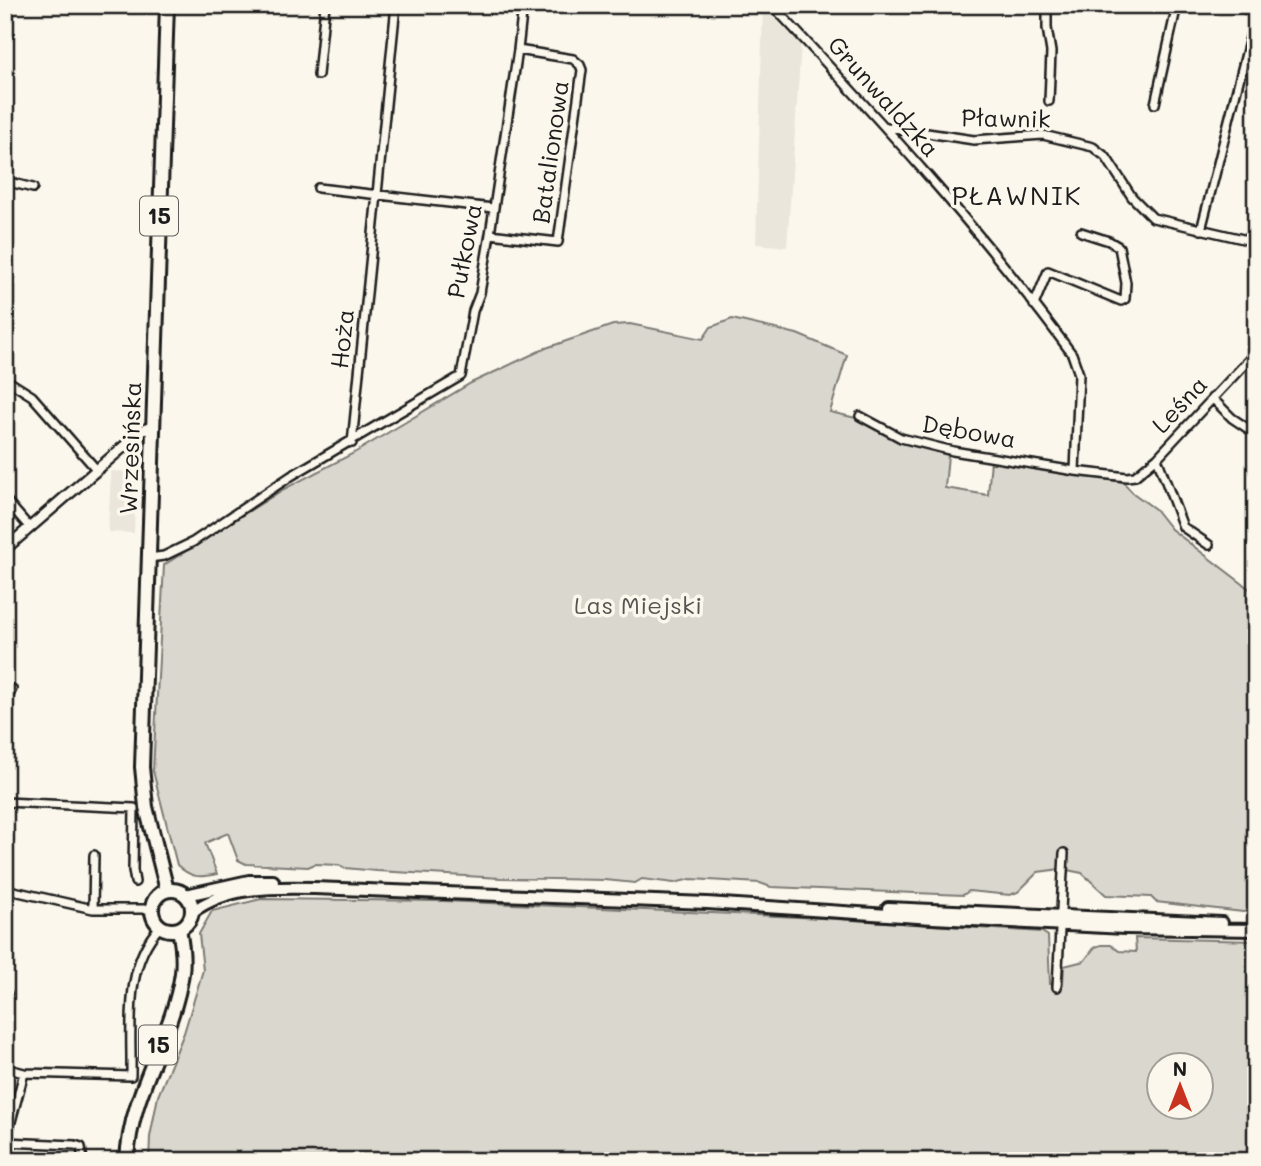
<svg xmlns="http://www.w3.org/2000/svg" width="1261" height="1166" viewBox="0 0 1261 1166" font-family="Mali,sans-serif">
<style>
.built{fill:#eae6dc}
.green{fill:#dad7ce;stroke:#7b7a75;stroke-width:2;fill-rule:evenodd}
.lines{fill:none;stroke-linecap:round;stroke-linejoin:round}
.minor-casing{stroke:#1c1c1c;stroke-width:12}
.tertiary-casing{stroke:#1c1c1c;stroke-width:14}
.secondary-casing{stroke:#1c1c1c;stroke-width:16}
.primary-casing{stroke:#1c1c1c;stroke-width:18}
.minor{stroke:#fbf7ec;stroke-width:7}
.tertiary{stroke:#fbf7ec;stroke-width:9}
.secondary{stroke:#fbf7ec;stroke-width:10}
.primary{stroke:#fbf7ec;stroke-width:12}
.labels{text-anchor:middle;stroke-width:7;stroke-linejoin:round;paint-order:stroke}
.shield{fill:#fbf7ec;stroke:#5f5e5a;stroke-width:2}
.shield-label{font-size:23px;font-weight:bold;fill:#1c1c1c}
.street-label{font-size:24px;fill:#1c1c1c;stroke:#fbf7ec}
.park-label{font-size:24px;fill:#555451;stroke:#fbf7ec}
.neighbourhood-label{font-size:26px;letter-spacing:2px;fill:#1c1c1c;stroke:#fbf7ec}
</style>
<rect width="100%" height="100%" fill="#fbf7ec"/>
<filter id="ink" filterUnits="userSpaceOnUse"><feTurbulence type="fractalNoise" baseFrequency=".0143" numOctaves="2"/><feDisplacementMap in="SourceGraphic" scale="14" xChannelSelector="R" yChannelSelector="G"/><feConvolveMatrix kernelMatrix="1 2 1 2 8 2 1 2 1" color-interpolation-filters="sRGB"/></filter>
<g filter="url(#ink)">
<path class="built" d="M766,5L801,45L787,247L756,244L763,6Z
M111,471L136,472L134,533L108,532Z"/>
<path class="green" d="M732,319L797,334L847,355L830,412L856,418L900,441L948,455L945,488L988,495L991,460L1123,482L1133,493L1155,509L1171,529L1256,594V909L1243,912L1156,902L1151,897L1106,895L1082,873L1062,869L1056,984H1063L1064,966L1084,961L1095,947L1101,945H1111L1119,951L1136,952L1135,938L1256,941V1161H149L150,1137L158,1096L184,1033L203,970L199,934L212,911L261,899L443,901L821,918L1042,932L1048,936L1050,984H1056L1061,869L1038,872L1018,892L1010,895L969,891L963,895L771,887L760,883L691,879L674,883L642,879L635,883L605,880L501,878L377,871L345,868L339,865L315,864L308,867L246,864L238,860L228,833L205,843L217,874C199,878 191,878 177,865L153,771L164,565L284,489L354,453L471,383L546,348L613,325L630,324L703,339L711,327ZM1160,1064H1202V1106H1160Z"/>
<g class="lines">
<defs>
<path id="minor" d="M772,5C877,117 981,230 1072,354L1079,374L1075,471
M1047,5V28L1051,52L1049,101
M1232,5L1256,12
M318,75L325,5
M1155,104L1177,5
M887,127L974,140L1043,135L1093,147L1106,157L1132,197L1153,218L1256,242
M5,181L33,188
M318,188L493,208
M1201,230L1256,14
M490,234L558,242L582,70L580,65L573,59L518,50
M1034,305L1048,271L1121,301L1125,299L1126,283L1119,247L1109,241L1081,232
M5,379L32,396L96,469
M1212,398L1232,418L1256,434
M860,416L901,438L953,451L1075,471L1127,477L1135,476L1157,458L1256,352
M352,443L396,5
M1157,458L1183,527L1209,545
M5,499L30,528
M149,558L164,556L193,542L291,476L461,376L473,311L480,293L490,234L518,50L523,5
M5,704L12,689
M5,802L134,808L133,870L135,882
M5,889L93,909H151
M93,909L94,855
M1057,987L1064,853
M5,989L7,994L5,1005
M5,1068L24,1073L131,1076C132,1026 123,966 160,927
M5,1142L75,1145L81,1147L83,1161
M5,1144L24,1073"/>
<path id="tertiary" d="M5,549L143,430L152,427"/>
<path id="secondary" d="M186,895L249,881H273
M888,908L1222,923
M192,912C227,886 273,887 314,888L707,903L933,918L1125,928L1256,930"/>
<path id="primary" d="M167,5L142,767L146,807L167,890
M152 910a20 20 0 1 1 40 0a20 20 0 1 1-40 0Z
M127,1161C130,1090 173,1038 182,973C184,958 182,944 179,929"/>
</defs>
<use href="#minor" class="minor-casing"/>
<use href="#tertiary" class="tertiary-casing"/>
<use href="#secondary" class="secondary-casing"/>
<use href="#primary" class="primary-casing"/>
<use href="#minor" class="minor"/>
<use href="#tertiary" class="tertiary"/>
<use href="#secondary" class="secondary"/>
<use href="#primary" class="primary"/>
</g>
</g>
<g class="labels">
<g class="shield">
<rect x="140" y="196.5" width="38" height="39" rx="5"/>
<rect x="139" y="1025.5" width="38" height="39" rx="5"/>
</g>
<g class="shield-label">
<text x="159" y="224">15</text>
<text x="158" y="1053">15</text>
</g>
<g class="street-label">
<text transform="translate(883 97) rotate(48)" y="8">Grunwaldzka</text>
<text transform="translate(1006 119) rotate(1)" y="8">Pławnik</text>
<text transform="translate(551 152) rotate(-82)" y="8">Batalionowa</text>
<text transform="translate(465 251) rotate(-79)" y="8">Pułkowa</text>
<text transform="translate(343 339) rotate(-84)" y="8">Hoża</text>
<text transform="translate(1180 405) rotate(-47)" y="8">Leśna</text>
<text transform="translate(969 432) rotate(10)" y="8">Dębowa</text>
<text transform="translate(131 448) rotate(-88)" y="8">Wrzesińska</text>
</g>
<g class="park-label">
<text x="638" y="614">Las Miejski</text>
</g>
<g class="neighbourhood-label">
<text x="1017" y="205">PŁAWNIK</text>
</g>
</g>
<rect width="1261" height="1166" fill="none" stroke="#fbf7ec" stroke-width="28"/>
<rect x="14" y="14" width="1233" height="1138" fill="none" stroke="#1c1c1c" stroke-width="2.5" filter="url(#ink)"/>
<g transform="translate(1180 1086)"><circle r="33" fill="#fbf7ec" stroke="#a29f99" stroke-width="2"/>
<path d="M0-5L12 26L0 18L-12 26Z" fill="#c8321e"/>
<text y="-10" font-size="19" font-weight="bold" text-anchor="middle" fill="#1c1c1c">N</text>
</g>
</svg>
